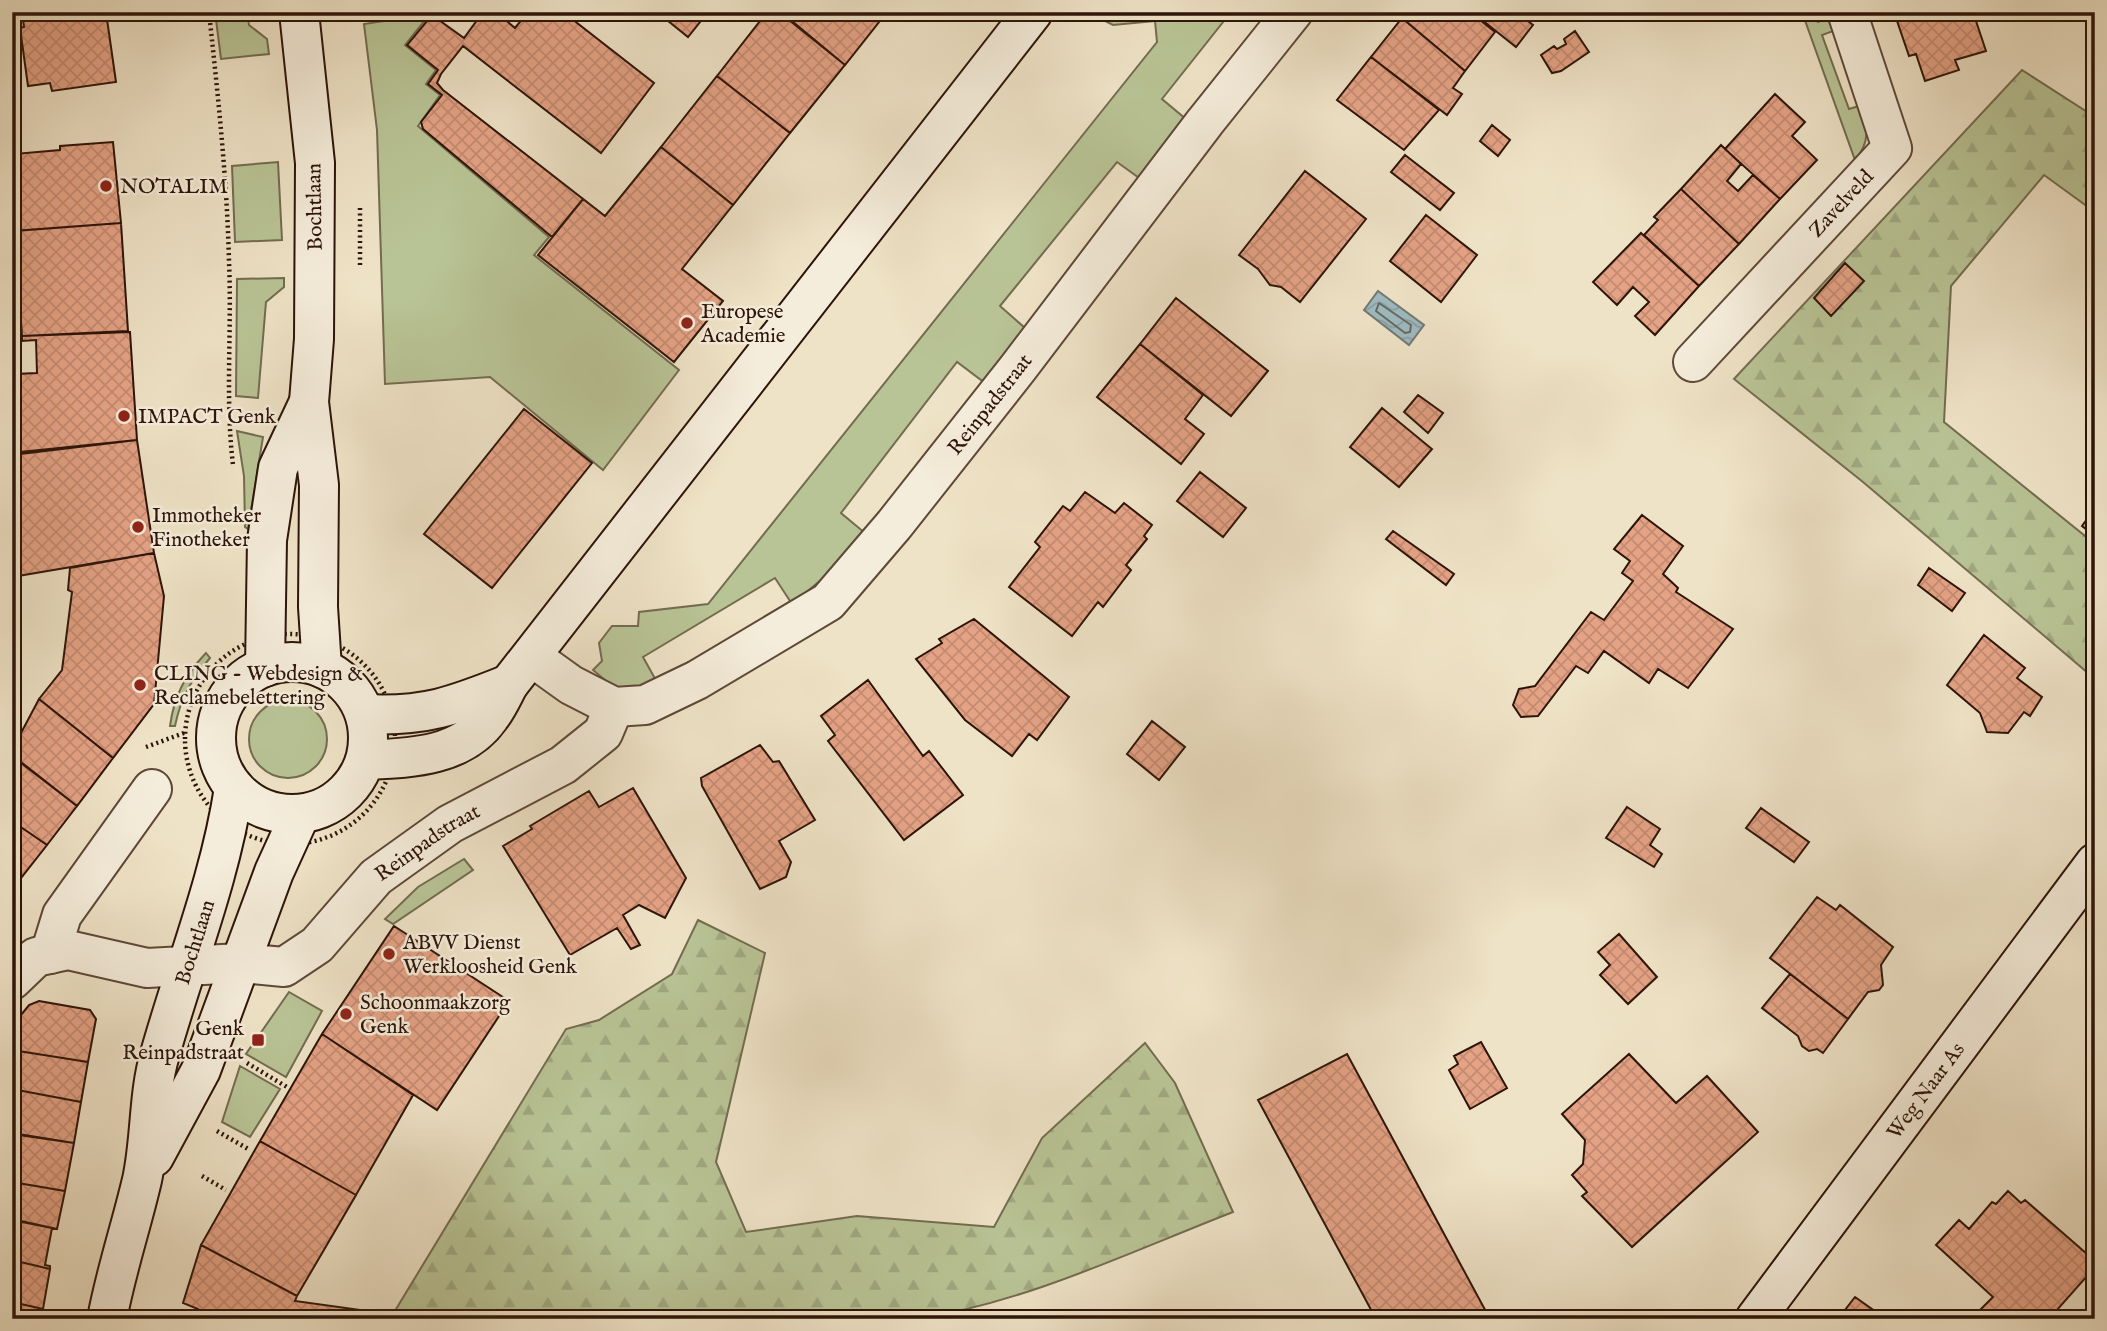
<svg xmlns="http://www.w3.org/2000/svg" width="2107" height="1331" viewBox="0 0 2107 1331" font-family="'IM FELL English',serif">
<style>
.grass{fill:#b9c496;stroke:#736c50;stroke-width:2}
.forest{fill:url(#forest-firs);stroke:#736c50;stroke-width:2}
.water{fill:url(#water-waves);stroke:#717876;stroke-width:2}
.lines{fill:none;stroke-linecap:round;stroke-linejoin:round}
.shore{stroke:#666864;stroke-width:2}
.building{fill:url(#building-cross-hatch);stroke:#2d1409;stroke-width:2}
.street-casing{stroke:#5e4838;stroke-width:42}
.secondary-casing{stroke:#2d1409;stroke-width:42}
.path{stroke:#2d1409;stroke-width:4.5;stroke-dasharray:2 3.5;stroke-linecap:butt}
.street{stroke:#f5eddb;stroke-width:38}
.secondary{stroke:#f5eddb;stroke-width:38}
.poi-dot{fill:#8f2418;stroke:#f5eddb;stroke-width:2.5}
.labels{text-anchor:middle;stroke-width:5;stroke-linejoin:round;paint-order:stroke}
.poi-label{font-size:21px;fill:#2d1409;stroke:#f5eddb;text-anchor:start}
.street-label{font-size:21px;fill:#2d1409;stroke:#f5eddb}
</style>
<defs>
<pattern id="forest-firs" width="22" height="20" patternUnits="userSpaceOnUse" patternTransform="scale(1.75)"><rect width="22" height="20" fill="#b9c496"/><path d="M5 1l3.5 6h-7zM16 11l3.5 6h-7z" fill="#9fa880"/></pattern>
<pattern id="water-waves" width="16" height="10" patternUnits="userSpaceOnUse" patternTransform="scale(1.75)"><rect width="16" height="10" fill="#9ebbbf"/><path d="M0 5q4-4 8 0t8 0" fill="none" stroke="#88a0a3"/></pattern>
<pattern id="building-cross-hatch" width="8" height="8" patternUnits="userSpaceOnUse" patternTransform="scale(1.75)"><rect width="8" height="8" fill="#e5a385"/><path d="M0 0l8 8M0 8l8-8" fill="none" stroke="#c58b72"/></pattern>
</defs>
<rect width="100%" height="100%" fill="#efe3c7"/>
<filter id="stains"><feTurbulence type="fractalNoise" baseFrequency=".00286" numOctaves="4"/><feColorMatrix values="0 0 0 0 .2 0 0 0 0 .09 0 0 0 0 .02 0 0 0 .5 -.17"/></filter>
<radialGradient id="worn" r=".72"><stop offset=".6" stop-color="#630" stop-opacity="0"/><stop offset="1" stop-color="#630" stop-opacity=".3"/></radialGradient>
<path class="grass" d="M215,12H247L249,25L267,39L269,54L221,59Z
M1113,12H1231L1162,99L1187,120L1142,180L1117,162L1000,306L1025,328L985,383L957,362L841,513L865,533L833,570L792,604L775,578L643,657L658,684L617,690L593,670L602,661L599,643L612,626H638L639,612L708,604L1157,42L1155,21L1113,25L1105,21Z
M1802,12H1814L1818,22L1831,17L1836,30L1822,35L1849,109L1862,105C1867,127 1871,142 1855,160Z
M430,14L405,45L436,70L426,84L440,95L418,126L549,237L534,255L679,370L603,470L490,377L385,384L377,130L364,24Z
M278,162L282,240L235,242L232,166Z
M284,278V287L266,302L258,398L236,396L237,279Z
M237,431L263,437L248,529L245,527L244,476Z
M206,653L210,658C191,680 181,697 175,726H170C174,696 185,675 206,653Z
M249 739a39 39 0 1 1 78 0a39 39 0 1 1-78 0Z
M464,859L473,870L393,924L385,919L418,887Z
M289,992L322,1011L286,1077L246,1054Z
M240,1066L280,1089L250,1137L222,1122Z"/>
<path class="forest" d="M2022,70L2095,117V212L2044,175L1951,286L1944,422L2095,544V679L1863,482L1734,379Z
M698,920L765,953L716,1162L746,1232L857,1216L994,1227L1042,1138L1145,1043L1175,1083L1233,1212C1130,1252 1027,1302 917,1319H390L566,1029L599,1020L672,974Z"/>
<path class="water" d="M1378,291L1424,325L1409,345L1364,310Z"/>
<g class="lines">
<path class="shore" d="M1379,303L1411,325L1410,332L1405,333L1376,311Z"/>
</g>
<path class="building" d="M22,12H106L116,82L52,91L50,83L28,86L20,28L24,27Z
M483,12H496L515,28L528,12H563L654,83L601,153L463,46L441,74L437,83L443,90L583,199L552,237L423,129L421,122L442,95L428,84L438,70L407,45L432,15L464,38Z
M657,12H708L688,37Z
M767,12H779L845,65L790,133L717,76Z
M781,12H887L845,65Z
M1406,12H1470L1495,32L1465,71L1402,18Z
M1472,12H1516L1533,25L1516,47Z
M1894,12H1973L1986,51L1955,60L1959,70L1925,81L1916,54L1909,56Z
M1402,18L1465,71L1453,88L1462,94L1447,115L1371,57Z
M1575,31L1589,52L1561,71L1552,73L1541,55L1554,46L1557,49L1566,44L1564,39Z
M1371,57L1439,110L1404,150L1337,100Z
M717,76L790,133L733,205L661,147Z
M1775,94L1805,122L1792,136L1817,160L1780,199L1725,149Z
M1492,125L1510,140L1498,156L1480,141Z
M12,132L15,154L60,150V146L113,142L121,223L12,231Z
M1721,145L1741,164L1727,181L1738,191L1753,175L1780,199L1739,244L1681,189Z
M661,147L733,205L682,269L723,301L674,362L538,255L583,199L605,216Z
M1405,155L1454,193L1440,210L1391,172Z
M1305,171L1366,219L1300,302L1281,287L1270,285L1258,269L1239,255Z
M1681,189L1739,244L1699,286L1644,235L1658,220L1654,217Z
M1426,215L1477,255L1441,302L1390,261Z
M121,223L128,331L22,336L15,231Z
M1641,233L1699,286L1655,335L1635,316L1649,302L1633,287L1617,305L1593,282Z
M1845,263L1864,281L1831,316L1814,298Z
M1176,298L1268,371L1231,416L1140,344Z
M130,332L137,440L20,452L15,374L37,373L36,340L22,341V336Z
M1140,344L1203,395L1185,419L1204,434L1181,464L1097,397Z
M1418,395L1443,413L1428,433L1404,412Z
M1382,408L1432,449L1399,487L1350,447Z
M524,409L592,463L492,588L424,534Z
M137,440L154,553L12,577V455Z
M1200,472L1246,508L1223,537L1177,501Z
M1085,492L1115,513L1124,503L1152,525L1144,536L1147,539L1126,565L1131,570L1103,607L1098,602L1072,636L1009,587L1040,547L1035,542L1063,506L1070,511Z
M2095,508V536L2082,526Z
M1642,515L1683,546L1663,574L1678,588L1676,592L1733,629L1688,688L1658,669L1649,683L1604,651L1588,673L1576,666L1538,716L1521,717L1513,705L1519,689L1535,686L1591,612L1604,620L1633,581L1622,573L1630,561L1614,549Z
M1393,531L1454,574L1446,585L1386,539Z
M154,553L164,596L154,704L113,758L39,699L62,670L72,592L68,590L70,568Z
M1929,568L1965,593L1952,611L1918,585Z
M974,619L1069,697L1037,740L1029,734L1012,756L965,720L916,659L942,643L939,639Z
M1984,635L2025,668L2017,678L2042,697L2030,716L2024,712L2008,733L1987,732L1980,713L1947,685Z
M868,680L923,756L929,751L963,795L904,840L828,741L835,735L821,716Z
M39,699L113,758L77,806L12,755V727L21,733Z
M1152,721L1185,747L1159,780L1127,754Z
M760,745L773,762L779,761L815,820L779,841L791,862L786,877L760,889L702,786L701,778Z
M12,756L77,806L47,845L12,821Z
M633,788L686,878L665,918L639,905L623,915L640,945L631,949L617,928L570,955L503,846L532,829L530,826L589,791L599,807Z
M1627,807L1660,829L1650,845L1662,854L1654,867L1606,838Z
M1761,808L1809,842L1794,862L1746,828Z
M12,821L47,845L14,887L12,886Z
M1817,897L1836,910L1840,905L1893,947L1881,965L1883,985L1879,990L1868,992L1848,1019L1770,958Z
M394,926L509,1001L437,1110L322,1034Z
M1619,934L1657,977L1628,1004L1600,975L1610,965L1598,952Z
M1790,974L1848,1019L1823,1053L1817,1049L1809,1051L1802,1046L1798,1036L1762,1008Z
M39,1001L90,1010L96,1019L88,1062L12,1050V1026L29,1005Z
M322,1034L413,1095L356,1195L260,1141Z
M1481,1042L1507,1088L1470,1109L1449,1070L1458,1064L1454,1056Z
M12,1050L88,1062L81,1102L12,1089Z
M1347,1054L1490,1319H1376L1258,1100Z
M1629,1054L1676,1103L1707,1076L1758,1132L1632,1247L1582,1196L1587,1192L1572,1175L1583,1164L1585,1140L1562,1114Z
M12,1089L81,1102L74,1143L12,1133Z
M12,1134L74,1143L65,1191L12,1182Z
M260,1141L356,1195L297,1296L201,1245Z
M12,1182L65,1191L57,1229L12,1219Z
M2008,1191L2021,1203L2025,1200L2095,1261V1267L2049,1319H1990L1980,1310L1993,1297L1936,1245L1959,1220L1969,1229L1992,1202L1996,1204Z
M12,1220L52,1228L45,1265L50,1266V1269L12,1260Z
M201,1245L297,1296L295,1301L375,1312L372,1319H194L198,1309L183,1303Z
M12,1260L50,1269L43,1309L12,1302Z
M1855,1297L1882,1316L1890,1311L1900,1319H1838Z
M12,1302L43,1309L42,1319H12Z"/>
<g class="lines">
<defs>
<g id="street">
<path id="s1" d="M1693,362L1892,148L1847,12"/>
<path id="s2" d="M532,657L571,685L614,707L645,705L697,680L828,602L894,525L1018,368L1205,122L1293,12"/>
<path d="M50,954L62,915L152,789"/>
<path id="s3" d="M12,980L36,957L68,950L147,968L241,963L284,967L317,945L376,877L450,824L563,765L603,733L614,707"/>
</g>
<g id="secondary">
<path d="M299,12L315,163L314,339L309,402L319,485L318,607L322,668"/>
<circle cx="292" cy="738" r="76"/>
<path d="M265,667L267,540L278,468L309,402"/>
<path d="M365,714C425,717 454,706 509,684"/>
<path d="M366,760C410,758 462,757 490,717C498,707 503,695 509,684L1033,12"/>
<path d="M154,1157L201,1070L274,872L300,815"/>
<path id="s4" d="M107,1319C116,1271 131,1227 142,1180C151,1139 148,1094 160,1054C185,965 220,880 234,788"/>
<path id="s5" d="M1755,1319L2095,863"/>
</g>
</defs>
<use href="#street" class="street-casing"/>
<use href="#secondary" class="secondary-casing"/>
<path class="path" d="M209,12C218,96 227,179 229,262C232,330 225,398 233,465
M360,265V208
M185 739a105 105 0 1 1 210 0a105 105 0 1 1-210 0Z
M146,747L184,733
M247,1063L287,1087
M217,1131L250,1150
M202,1176L226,1190"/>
<use href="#street" class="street"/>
<use href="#secondary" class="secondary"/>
</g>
<g class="poi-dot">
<circle cx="106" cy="186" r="7"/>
<circle cx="687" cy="323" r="7"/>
<circle cx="124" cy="416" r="7"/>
<circle cx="138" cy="527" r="7"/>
<circle cx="140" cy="685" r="7"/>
<circle cx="389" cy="954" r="7"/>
<circle cx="346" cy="1014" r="7"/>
<rect x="251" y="1033" width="14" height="14" rx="3.5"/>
</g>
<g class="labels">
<g class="poi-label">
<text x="120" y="193">NOTALIM</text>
<text x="701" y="318">Europese<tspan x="701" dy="24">Academie</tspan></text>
<text x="138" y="423">IMPACT Genk</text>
<text x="152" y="522">Immotheker<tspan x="152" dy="24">Finotheker</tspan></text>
<text x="154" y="680">CLING - Webdesign &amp;<tspan x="154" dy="24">Reclamebelettering</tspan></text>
<text x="403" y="949">ABVV Dienst<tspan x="403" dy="24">Werkloosheid Genk</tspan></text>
<text x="360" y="1009">Schoonmaakzorg<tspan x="360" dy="24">Genk</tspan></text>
<text x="244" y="1035" text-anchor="end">Genk<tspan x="244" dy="24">Reinpadstraat</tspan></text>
</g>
<g class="street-label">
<text dy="7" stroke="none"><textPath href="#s1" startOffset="217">Zavelveld</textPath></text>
<text transform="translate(314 207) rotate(-91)" y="7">Bochtlaan</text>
<text dy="7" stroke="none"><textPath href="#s2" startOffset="593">Reinpadstraat</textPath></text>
<text dy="7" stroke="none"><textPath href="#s3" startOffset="476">Reinpadstraat</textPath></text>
<text dy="7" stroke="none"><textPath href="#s4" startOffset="388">Bochtlaan</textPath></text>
<text dy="7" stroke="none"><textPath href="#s5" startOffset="285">Weg Naar As</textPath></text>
</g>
</g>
<rect width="2107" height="1331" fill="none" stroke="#efe3c7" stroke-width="42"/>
<rect x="14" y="14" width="2079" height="1303" fill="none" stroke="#2d1409" stroke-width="3.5"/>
<rect x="21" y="21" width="2065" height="1289" fill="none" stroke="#2d1409" stroke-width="2"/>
<rect width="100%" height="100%" filter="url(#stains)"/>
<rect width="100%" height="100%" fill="url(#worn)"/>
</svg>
